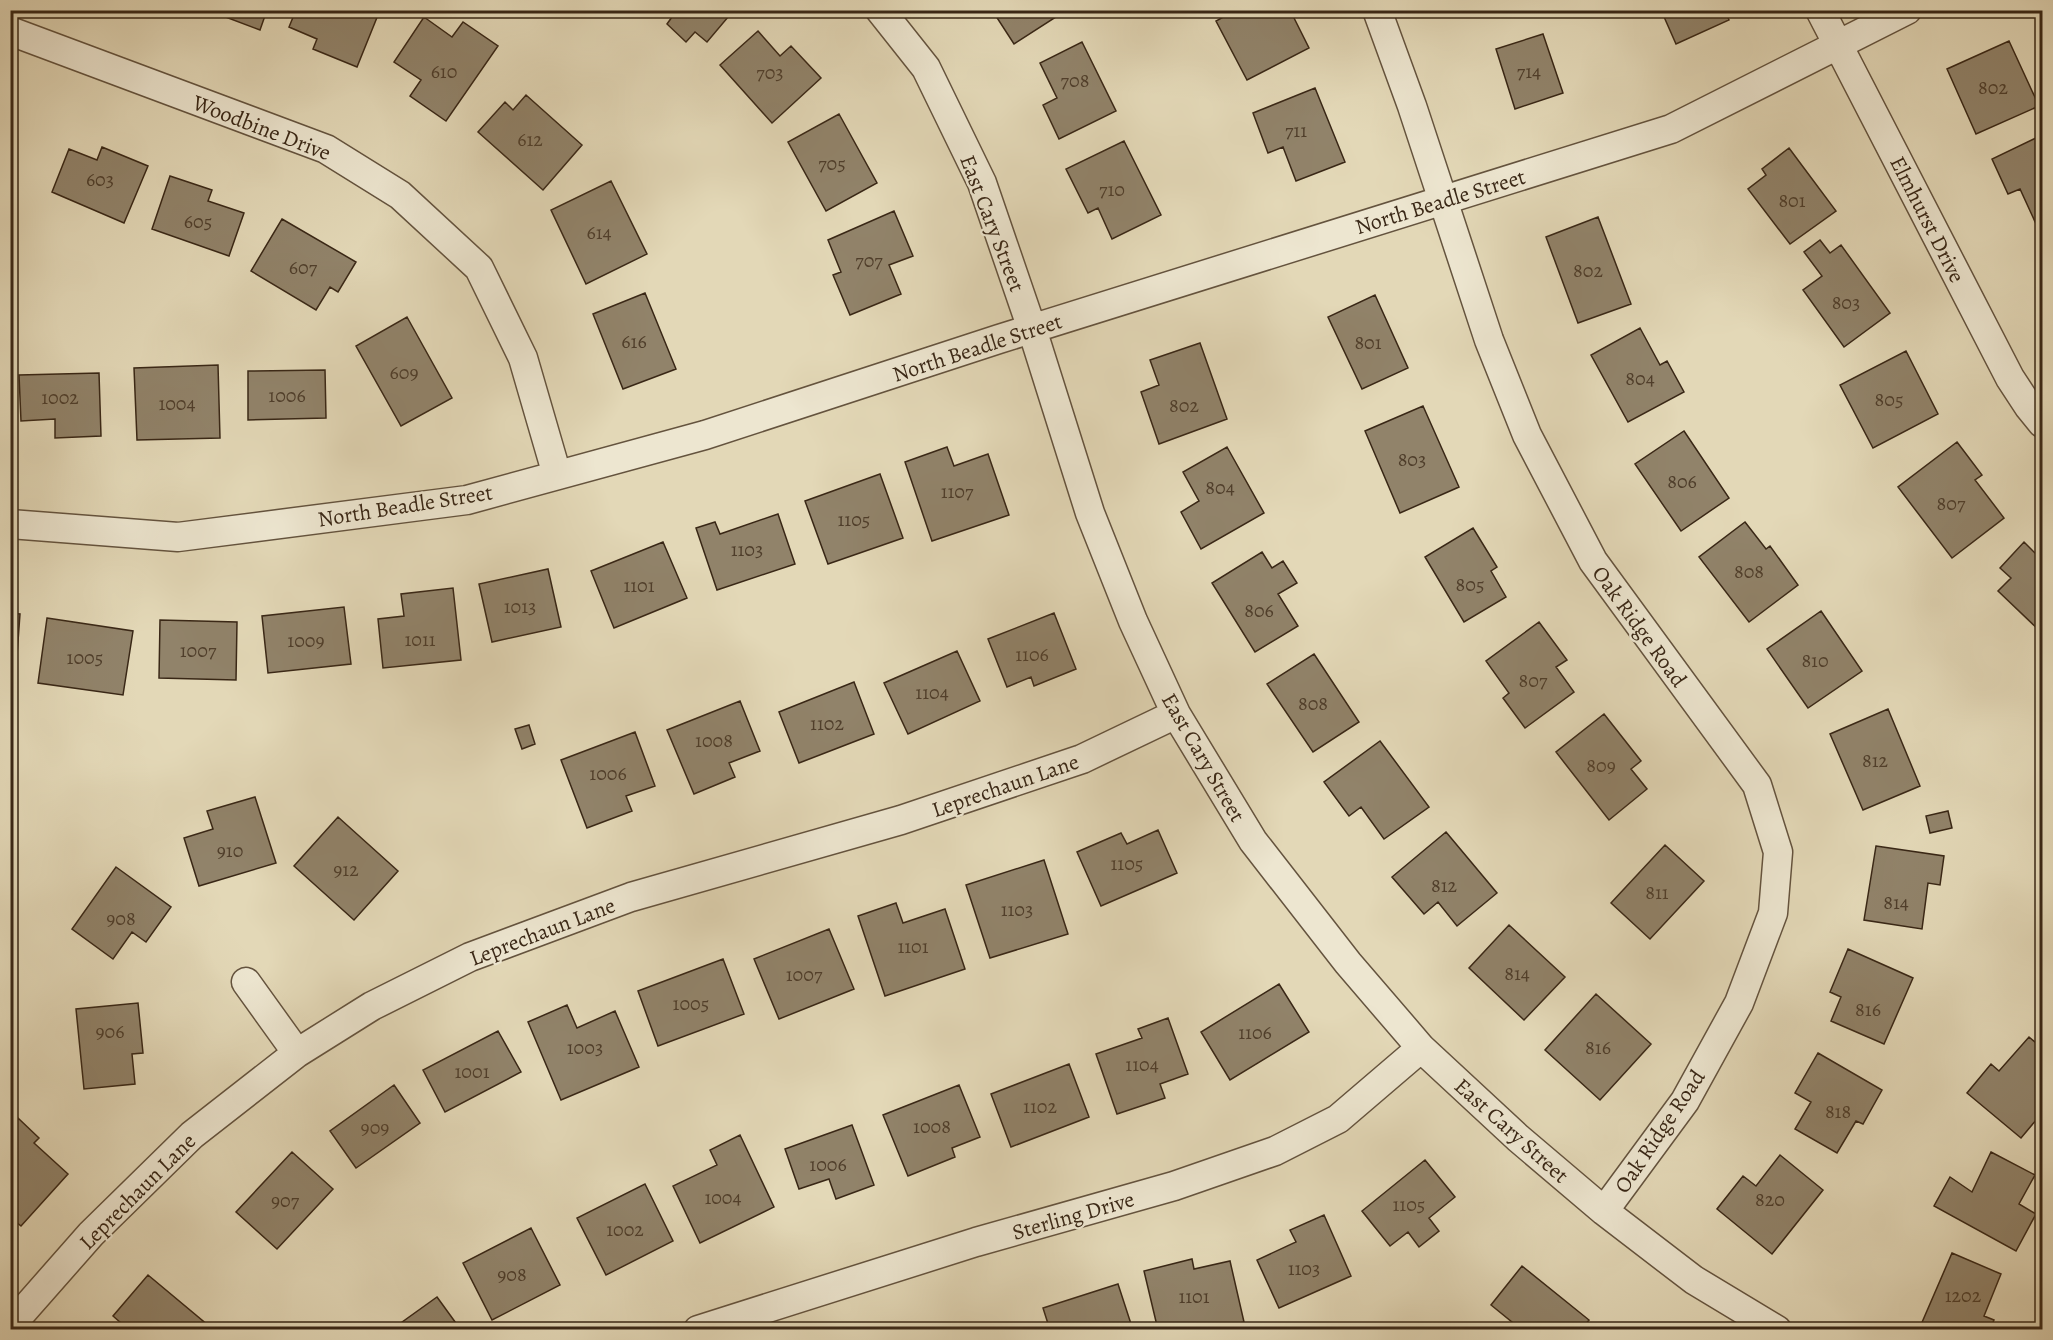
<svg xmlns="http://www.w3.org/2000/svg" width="2053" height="1340" viewBox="0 0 2053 1340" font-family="Alegreya,serif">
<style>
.building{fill:#91836a;stroke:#392716;stroke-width:1.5}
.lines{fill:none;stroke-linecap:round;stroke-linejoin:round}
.minor-casing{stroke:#64533e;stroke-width:31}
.minor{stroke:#ede6d0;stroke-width:28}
.labels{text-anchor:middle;stroke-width:4.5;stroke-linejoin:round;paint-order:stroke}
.number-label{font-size:20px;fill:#4f3e2b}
.street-label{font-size:22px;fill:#392716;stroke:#ede6d0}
</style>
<rect width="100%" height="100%" fill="#e3d8b7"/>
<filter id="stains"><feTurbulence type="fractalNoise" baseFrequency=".00333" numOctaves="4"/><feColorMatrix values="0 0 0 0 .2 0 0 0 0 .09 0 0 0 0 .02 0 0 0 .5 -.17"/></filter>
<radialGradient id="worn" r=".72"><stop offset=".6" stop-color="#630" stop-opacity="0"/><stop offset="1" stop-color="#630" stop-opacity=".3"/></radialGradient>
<path class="building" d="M207,10H267L260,30Z
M296,10H380L357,67L313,49L317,39L289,27Z
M664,10H734L707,42L695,32L686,42L667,24L672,17Z
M992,10H1056L1059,15L1014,44Z
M1236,10H1290L1309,48L1247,80L1216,21Z
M1661,10H1724L1729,20L1676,44Z
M424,17L452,37L463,22L498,46L446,121L410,96L421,80L394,62Z
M758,31L780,56L791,46L821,78L772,123L720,65Z
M1543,34L1563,93L1515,109L1496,49Z
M2009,41L2039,106L1976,134L1947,69Z
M1082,42L1116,111L1059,139L1043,105L1057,98L1040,63Z
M1315,88L1345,162L1296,181L1283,147L1268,153L1253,113Z
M526,95L582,145L543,190L478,132L505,102L513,110Z
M839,114L877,183L826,211L788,142Z
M2042,135V224L2037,226L2020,189L2008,194L1992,159Z
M1124,141L1161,215L1112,239L1098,208L1088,213L1066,169Z
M102,147L148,166L124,223L52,192L69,149L97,160Z
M1789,148L1836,211L1790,244L1748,189L1766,175L1762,169Z
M170,176L212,190L208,201L244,213L229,256L152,229Z
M611,181L647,254L586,284L551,210Z
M894,211L913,256L889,265L901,294L850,315L833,275L841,272L828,240Z
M1598,217L1631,304L1578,323L1546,237Z
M282,219L356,262L338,292L330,287L316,310L251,271Z
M1820,240L1830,253L1841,245L1890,313L1844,347L1803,290L1822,276L1804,252Z
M645,293L676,369L623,389L593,314Z
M1375,295L1408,368L1362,389L1328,317Z
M407,317L452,398L401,426L356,346Z
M1640,328L1660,365L1667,361L1684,392L1628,422L1591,355Z
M1200,343L1227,419L1159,444L1141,392L1159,385L1150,360Z
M1906,351L1938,414L1873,448L1840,385Z
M218,365L220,438L137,440L134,368Z
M325,370L326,418L248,420V371Z
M99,373L101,436L55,438V419L21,421L19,375Z
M1423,406L1459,487L1400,513L1365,431Z
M1684,431L1729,498L1681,531L1635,464Z
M1957,442L1982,475L1975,480L2004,518L1952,558L1898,487Z
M947,447L954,466L988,454L1009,515L932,541L905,462Z
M1227,447L1264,513L1201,549L1181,512L1199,501L1183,472Z
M880,474L903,538L828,564L805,501Z
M778,514L795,564L717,590L696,528L715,522L720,534Z
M1745,522L1766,549L1770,546L1798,585L1749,622L1699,557Z
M1473,528L1497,567L1491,571L1506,597L1464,622L1425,557Z
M663,542L687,598L614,628L591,571Z
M2024,542L2042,560V633L1998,591L2011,578L2000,568Z
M1262,552L1272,568L1283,561L1297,583L1278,594L1298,626L1255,652L1212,583Z
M548,569L561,627L492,642L479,584Z
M453,588L461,660L383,668L378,619L404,616L401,594Z
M344,607L351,664L268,673L262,616Z
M1821,611L1862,671L1808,708L1767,649Z
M10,613L20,614L15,682H10Z
M1054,613L1076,669L1034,686L1031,677L1007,687L988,639Z
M47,618L133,631L123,695L38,683Z
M160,620L237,622L236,680L159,678Z
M1539,622L1567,660L1556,667L1574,692L1525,728L1503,698L1509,693L1486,661Z
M957,651L980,701L908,734L884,683Z
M1314,654L1359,722L1313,752L1267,684Z
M854,682L874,734L799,763L779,712Z
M740,701L760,751L729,763L735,777L694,794L667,730Z
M1888,709L1920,786L1863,810L1830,734Z
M1604,714L1641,761L1631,769L1647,789L1609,820L1556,752Z
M529,725L535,744L522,749L515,729Z
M635,732L655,786L626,796L632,811L587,828L561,760Z
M1380,741L1429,807L1384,839L1361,807L1349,816L1324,782Z
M255,797L276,863L199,886L184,838L213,829L207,811Z
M1948,811L1952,828L1930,833L1926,816Z
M338,817L398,871L354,920L294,866Z
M1158,830L1177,873L1101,906L1077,852L1121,833L1127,844Z
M1446,832L1497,893L1457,926L1438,902L1424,914L1392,877Z
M1665,845L1704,881L1650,939L1611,903Z
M1876,846L1944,856L1940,885L1928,883L1922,929L1864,920Z
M1044,860L1068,934L990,958L966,885Z
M116,867L171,907L146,942L132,932L113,959L72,929Z
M896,903L903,923L945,909L965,969L885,996L858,916Z
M1509,925L1565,977L1524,1020L1469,968Z
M829,929L854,989L779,1019L754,959Z
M1848,949L1913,978L1884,1044L1831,1021L1841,997L1830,992Z
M723,959L744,1014L658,1046L638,991Z
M1279,984L1309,1032L1230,1080L1201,1032Z
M1596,994L1651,1044L1600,1100L1545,1050Z
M138,1003L143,1053L132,1054L135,1084L84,1089L76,1009Z
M567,1005L577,1028L615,1011L639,1067L561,1100L528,1022Z
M1168,1018L1188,1074L1160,1084L1165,1098L1117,1114L1096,1054L1142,1038L1138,1029Z
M498,1031L521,1072L445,1112L423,1070Z
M2029,1037L2042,1048V1113L2021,1138L1967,1093L1991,1064L1999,1071Z
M1818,1053L1882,1090L1863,1124L1856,1121L1837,1153L1795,1129L1811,1102L1795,1093Z
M1069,1064L1089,1117L1011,1147L991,1094Z
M394,1085L420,1123L356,1168L330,1131Z
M959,1085L980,1137L952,1148L955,1157L908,1176L883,1115Z
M18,1118L39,1138L34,1143L68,1174L21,1226L10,1217V1126Z
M852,1125L874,1185L836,1199L829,1179L799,1189L785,1149Z
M740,1135L774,1207L700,1243L673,1186L717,1165L710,1150Z
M292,1152L333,1189L277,1249L236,1212Z
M1991,1152L2035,1175L2019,1204L2036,1214L2016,1251L1934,1206L1950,1177L1972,1192Z
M1780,1155L1823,1190L1772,1254L1717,1209L1743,1176L1756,1186Z
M1425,1160L1455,1197L1429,1218L1439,1231L1419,1247L1408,1232L1390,1246L1362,1211Z
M645,1184L673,1241L606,1275L577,1218Z
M1324,1215L1351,1276L1279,1308L1257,1260L1296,1242L1290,1230Z
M531,1228L560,1285L492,1320L463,1263Z
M1952,1253L2001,1274L1984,1316L1994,1320L1990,1330H1925L1920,1327Z
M1192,1259L1194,1269L1230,1261L1244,1322L1212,1330H1158L1144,1271Z
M1522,1266L1589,1320L1581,1330H1516L1518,1327L1491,1305Z
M148,1275L209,1326L207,1330H129L113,1316Z
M1118,1284L1133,1330H1050L1043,1308Z
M437,1297L461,1330H391Z"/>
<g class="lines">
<defs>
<path id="minor" d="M880,10L926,68L982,183L1032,329L1090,513L1133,621L1176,714L1253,841L1348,963L1421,1048L1518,1138L1604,1211L1694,1280L1777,1330
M1377,10L1412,106L1489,340L1527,435L1593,561L1757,785L1778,852L1773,913L1739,1003L1685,1101L1604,1211
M1820,10L2010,378L2029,407L2042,423
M10,31L326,149L400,195L479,268L523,358L557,475
M10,524L178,537L467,500L705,435L999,339L1671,129L1907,10
M246,982L297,1053
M10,1326L91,1234L192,1135L297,1053L372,1006L470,957L631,897L901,820L1082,759L1176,714
M698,1330L976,1242L1174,1186L1275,1151L1338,1119L1421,1048"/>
</defs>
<use href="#minor" class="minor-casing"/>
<use href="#minor" class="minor"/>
</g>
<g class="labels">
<g class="number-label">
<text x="444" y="78">610</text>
<text x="1529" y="78">714</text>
<text x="770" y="79">703</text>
<text x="1075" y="87">708</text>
<text x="1993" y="94">802</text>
<text x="1296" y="137">711</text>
<text x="530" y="146">612</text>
<text x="832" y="170">705</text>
<text x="100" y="186">603</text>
<text x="1112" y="196">710</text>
<text x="1792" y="207">801</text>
<text x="198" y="228">605</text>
<text x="599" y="239">614</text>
<text x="869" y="267">707</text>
<text x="303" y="274">607</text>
<text x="1588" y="277">802</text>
<text x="1846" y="309">803</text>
<text x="634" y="348">616</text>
<text x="1368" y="349">801</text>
<text x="404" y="379">609</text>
<text x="1640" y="385">804</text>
<text x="287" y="402">1006</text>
<text x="60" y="404">1002</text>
<text x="1889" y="406">805</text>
<text x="177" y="410">1004</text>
<text x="1184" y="412">802</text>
<text x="1412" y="466">803</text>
<text x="1682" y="488">806</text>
<text x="1220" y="494">804</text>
<text x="957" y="498">1107</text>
<text x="1951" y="510">807</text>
<text x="854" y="526">1105</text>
<text x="747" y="556">1103</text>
<text x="1749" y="578">808</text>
<text x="1470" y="591">805</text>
<text x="639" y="592">1101</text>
<text x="520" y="613">1013</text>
<text x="1259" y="617">806</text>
<text x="420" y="646">1011</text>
<text x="306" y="647">1009</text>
<text x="198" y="657">1007</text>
<text x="1032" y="661">1106</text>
<text x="85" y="664">1005</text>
<text x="1815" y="667">810</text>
<text x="1533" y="687">807</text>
<text x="932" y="699">1104</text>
<text x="1313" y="710">808</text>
<text x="827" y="730">1102</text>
<text x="714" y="747">1008</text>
<text x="1875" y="767">812</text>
<text x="1601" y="772">809</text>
<text x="608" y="780">1006</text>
<text x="230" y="857">910</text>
<text x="1127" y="870">1105</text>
<text x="346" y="876">912</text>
<text x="1444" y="892">812</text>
<text x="1657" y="899">811</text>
<text x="1896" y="909">814</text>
<text x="1017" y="916">1103</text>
<text x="121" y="925">908</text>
<text x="913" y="953">1101</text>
<text x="1517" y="980">814</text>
<text x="804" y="981">1007</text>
<text x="691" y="1010">1005</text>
<text x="1868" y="1016">816</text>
<text x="110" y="1038">906</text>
<text x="1255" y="1039">1106</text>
<text x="585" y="1054">1003</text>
<text x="1598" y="1054">816</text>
<text x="1142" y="1071">1104</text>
<text x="472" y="1078">1001</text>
<text x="1040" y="1113">1102</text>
<text x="1838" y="1118">818</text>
<text x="932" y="1133">1008</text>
<text x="375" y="1134">909</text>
<text x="828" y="1171">1006</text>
<text x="723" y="1204">1004</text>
<text x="1770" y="1206">820</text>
<text x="285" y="1207">907</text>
<text x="1409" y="1211">1105</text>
<text x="625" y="1236">1002</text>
<text x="1304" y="1275">1103</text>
<text x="512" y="1281">908</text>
<text x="1963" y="1302">1202</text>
<text x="1194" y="1303">1101</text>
</g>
<g class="street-label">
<text transform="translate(262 127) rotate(21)" y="8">Woodbine Drive</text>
<text transform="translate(1440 201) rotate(-17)" y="8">North Beadle Street</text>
<text transform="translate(1928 219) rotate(63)" y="8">Elmhurst Drive</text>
<text transform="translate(993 223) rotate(69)" y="8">East Cary Street</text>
<text transform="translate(977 347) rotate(-18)" y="8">North Beadle Street</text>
<text transform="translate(405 505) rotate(-9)" y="8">North Beadle Street</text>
<text transform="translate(1640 626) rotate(54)" y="8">Oak Ridge Road</text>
<text transform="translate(1204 757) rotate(60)" y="8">East Cary Street</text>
<text transform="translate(1005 785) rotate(-19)" y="8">Leprechaun Lane</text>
<text transform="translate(542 931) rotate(-21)" y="8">Leprechaun Lane</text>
<text transform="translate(1512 1130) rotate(42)" y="8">East Cary Street</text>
<text transform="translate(1659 1131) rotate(-56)" y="8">Oak Ridge Road</text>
<text transform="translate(137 1191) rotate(-45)" y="8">Leprechaun Lane</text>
<text transform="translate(1073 1215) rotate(-16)" y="8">Sterling Drive</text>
</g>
</g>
<rect width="2053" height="1340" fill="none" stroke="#e3d8b7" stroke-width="36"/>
<rect x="12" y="12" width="2029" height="1316" fill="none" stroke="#392716" stroke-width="3"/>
<rect x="18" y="18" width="2017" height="1304" fill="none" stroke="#392716" stroke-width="1.5"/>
<rect width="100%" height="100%" filter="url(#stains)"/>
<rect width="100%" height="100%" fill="url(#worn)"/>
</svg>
